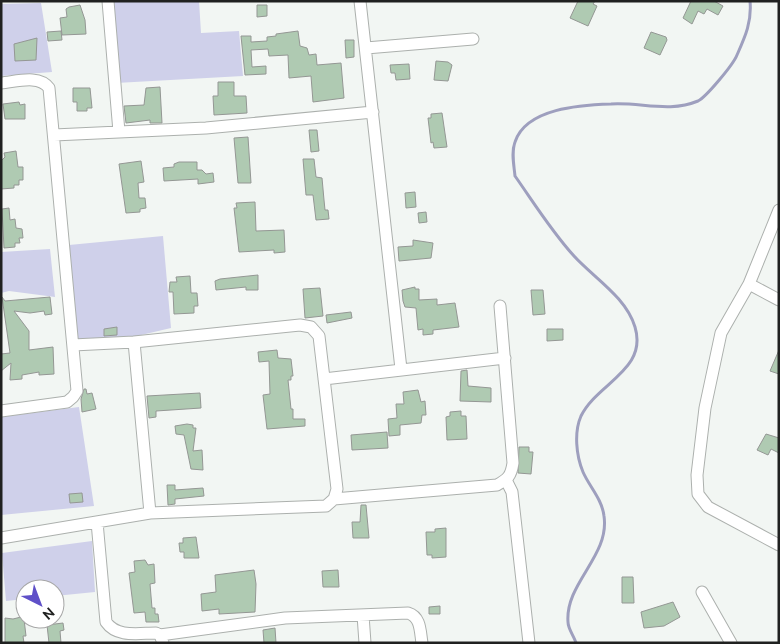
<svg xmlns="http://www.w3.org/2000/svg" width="780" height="644" viewBox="0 0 780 644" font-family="Ubuntu,sans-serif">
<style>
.green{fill:#cfd0ea}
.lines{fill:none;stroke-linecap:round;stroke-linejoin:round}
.stream{stroke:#9e9fbe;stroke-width:3}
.building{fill:#afcab2;stroke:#949794}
.minor-casing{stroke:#acb0ad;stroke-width:13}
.minor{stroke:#fff;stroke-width:11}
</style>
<rect width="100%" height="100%" fill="#f2f6f3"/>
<path class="green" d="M112,1H199L201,33L239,31L243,76L116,83Z
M41,3L52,72L1,76V4Z
M163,236L171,328L124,339L76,340L69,245Z
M50,249L55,297L9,291L1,293V252Z
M79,407L94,506L1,515V417Z
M92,541L95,592L55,596V589H25V599L6,601L2,553Z"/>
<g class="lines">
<path class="stream" d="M576,643C574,636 568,629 568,622C565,583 610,556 604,516C602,499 589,486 583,472C576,455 574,432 581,416C597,383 648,370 635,327C626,297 594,278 574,256C552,232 534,203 515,176C514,165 511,153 515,142C526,108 581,105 611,104C641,102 669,113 698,101C706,97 733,65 737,55C745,37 752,22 750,1"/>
</g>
<path class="building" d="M578,1H595L593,4L597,6L588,26L570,18Z
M691,1H714L723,6L718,15L707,9L704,14L698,11L692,24L683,18Z
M80,5L85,20L86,34L62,35L60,18L67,17L66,9L69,7Z
M257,5H267V16L257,17Z
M61,31L62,40L48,41L47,32Z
M298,31L300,46L307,48L309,55L316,54L317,65L341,63L344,98L313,102L311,76L289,78L288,55L269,56L268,49L251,50L252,67L266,66V74L245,75L241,36H251V42L267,41V37L276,36V34Z
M651,32L666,37L667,40L660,55L644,48Z
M37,38L36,60L15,61L14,44Z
M345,40H354V57L346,58Z
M436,61L448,62L452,65L448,81L434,80Z
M409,64L410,79L396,80L395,73H391L390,65Z
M218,82H234V96H246L247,113L214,115L213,96H218Z
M160,87L162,123H150V120L126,123L124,106L144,105L146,88Z
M73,88H90L92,108H87V111H77V102H73Z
M19,102L20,105L25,104V119H5L3,104Z
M442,113L447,147L434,148L433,142L431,143L428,118H431V114Z
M309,130H317L319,151L311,152Z
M248,137L251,183H238L234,138Z
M16,151L18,167H23V180H19V185H14V188L1,189V161L5,157L4,153Z
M303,159H314L316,177L322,178L324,200L325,210H328L329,219L316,220L313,195H306Z
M141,161L144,182L138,183L139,198H145L146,208L140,209V212L126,213L119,164Z
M179,162H197V170H202L206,174L213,173L214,182L198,184V179L164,181L163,168L174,167V164Z
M415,192L416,207L406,208L405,193Z
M255,202L256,231L284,230L285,252L274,253V250L239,252L234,208H237L236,203Z
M9,208L10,220L15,219L16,228L22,229L23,238H19L20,243H15V247L4,248L2,209Z
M426,212L427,222L419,223L418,213Z
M413,240L433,243L431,258L399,261L398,247L413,246Z
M258,275V290H246V287L216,290L215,281L220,279Z
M190,276L191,293H197L198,306H194V313L174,314L173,292H169L170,282H177L176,277Z
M415,287V289H419V300L437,299V305L455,303L459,327L433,330V334L423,335V329L418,330L416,308L405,307L403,301L402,290Z
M320,288L323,316L305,318L303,289Z
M531,290H543L545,314L533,315Z
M2,297L5,301L50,297L52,314L45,315L44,311L30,313L14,311L29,331V350L53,347L54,374L39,375V372L22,375V379L10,380L11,363L1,371V354L10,353Z
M351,312L352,318L327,323L326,315Z
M117,327V335L104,336V329Z
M547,329H563V340L547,341Z
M277,350L278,358L291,359L293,376H291V380H288L291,409H293V419H305V426L267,429L263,395L270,394L269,361L259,362L258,352Z
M779,350V374L770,371Z
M467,370L468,386L491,388V402L460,401L461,371Z
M84,389H86L87,394L92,393L96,409L82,412L81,399Z
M418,390L421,402L425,401L426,415H422L421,423L400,425V435L389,436L388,419L397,418L396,404H404L403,392Z
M200,393L201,408L156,411V417L149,418L147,396Z
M461,411V416H466L467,439L447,440L446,417L450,416V412Z
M187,424L193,425V428H196L193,451L202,450L203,470L191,469L184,435L176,434L175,426Z
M387,432L388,448L352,450L351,435Z
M766,434L779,438V453L771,449L768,455L757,450Z
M519,447H529V452H533L531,474L518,473Z
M167,485H175V490L203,488L204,496L175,499V504L168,505Z
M82,493L83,502L70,503L69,494Z
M361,505H366L369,538H353L352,522H360Z
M446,528V557L432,558V555H427L426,532H435V529Z
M196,537L199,558H184V552H180L179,543H183V538Z
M145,560L148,565L154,564L155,583L150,584L152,608H155V614H158L159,622H146L145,612L134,613L129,573L135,572L134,561Z
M254,570L256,584L255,612L219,614V609L202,611L201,594L216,592L215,575Z
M338,570L339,587H323L322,571Z
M622,577H633L634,603H622Z
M673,602L680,617L664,626L644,628L641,612Z
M440,606V614H429V607Z
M21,617L24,619L26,636H23L24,643H5V618L13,619Z
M63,623L64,630L60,631L61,643H49L47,625Z
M275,628L276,643H264L263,630Z"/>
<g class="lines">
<defs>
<path id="minor" d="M360,1L401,369
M366,48L473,39
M1,83C15,82 39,74 49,88L77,391L73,397L67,402L1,411
M119,132L206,128L373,112
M54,135L119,132L108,1
M779,210L749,284L721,333L705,408L697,475L698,494L708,507L779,545
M749,284L779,300
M134,342L300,325L311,327L319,336L337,489L334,499L326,506L150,513
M324,379L505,358
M506,480L512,492L529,643
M334,499L497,485C508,479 511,476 513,463L500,306
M97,522L106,622C117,638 139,633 156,633L160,635L163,643
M1,538L150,513L134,342L73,345
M702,592L731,643
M363,615L365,643
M160,635L285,618L408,613C421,617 420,631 422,643"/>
</defs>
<use href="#minor" class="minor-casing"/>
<use href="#minor" class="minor"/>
</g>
<rect width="780" height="644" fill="none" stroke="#202120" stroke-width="5"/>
<g transform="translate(40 604) rotate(138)"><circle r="24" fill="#ffffff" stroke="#a6a6a6"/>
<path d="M0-4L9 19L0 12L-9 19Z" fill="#5f50c8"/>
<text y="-8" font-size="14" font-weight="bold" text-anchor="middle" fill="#202120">N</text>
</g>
</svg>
